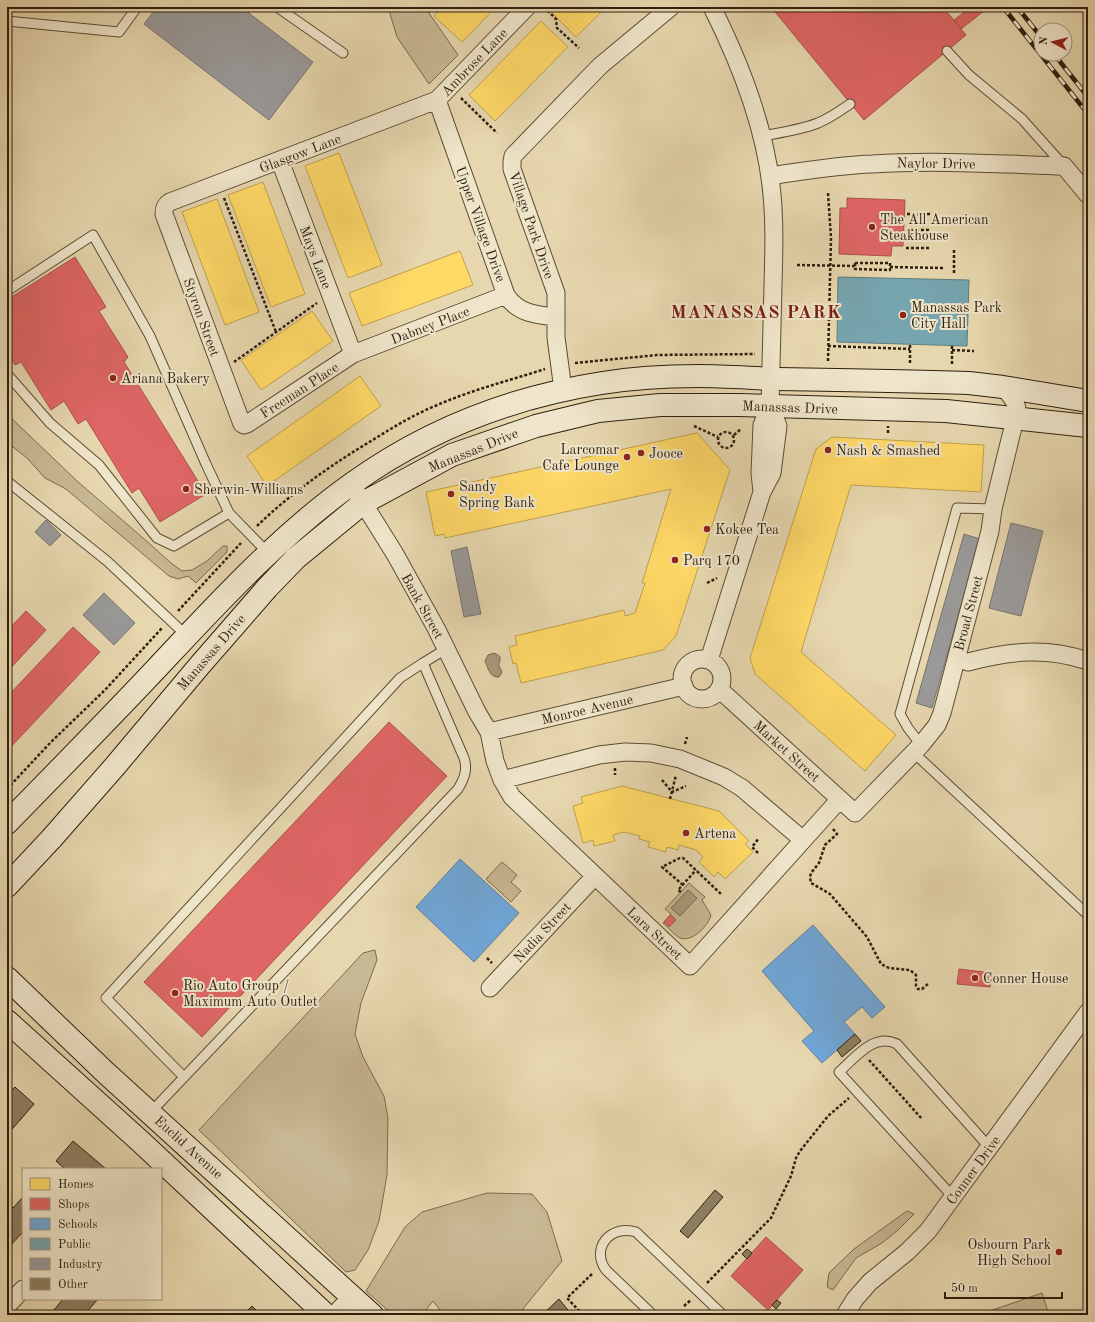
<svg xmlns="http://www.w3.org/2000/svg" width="1095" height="1322" viewBox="0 0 1095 1322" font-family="'Old Standard TT',serif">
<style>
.green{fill:#c8b893;stroke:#7b6c51}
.water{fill:#a89878;stroke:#77684e}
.homes{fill:#ffd966;stroke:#c0a14c}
.shops{fill:#e06666;stroke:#ab514c}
.schools{fill:#6fa8dc;stroke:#5c7f9e}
.public{fill:#76a5af;stroke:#607d7f}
.industry{fill:#999;stroke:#797470}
.building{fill:#8e7f62;stroke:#2e1f0f}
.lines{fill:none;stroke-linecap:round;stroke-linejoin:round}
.service-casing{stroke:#5c4d37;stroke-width:11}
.minor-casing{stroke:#5c4d37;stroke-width:19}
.secondary-casing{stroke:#2e1f0f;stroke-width:24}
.path{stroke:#2e1f0f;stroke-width:2.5;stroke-dasharray:3 2;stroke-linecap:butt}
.service{stroke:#efe5ca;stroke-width:9}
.minor{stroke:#efe5ca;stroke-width:17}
.secondary{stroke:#efe5ca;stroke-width:22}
.rail-casing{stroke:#2e1f0f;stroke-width:4.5}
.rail{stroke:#efe5ca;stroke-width:3;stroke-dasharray:9;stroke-linecap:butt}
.poi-dot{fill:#8f2418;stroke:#efe5ca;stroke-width:1.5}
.labels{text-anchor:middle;stroke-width:4;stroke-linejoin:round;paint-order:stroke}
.street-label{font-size:14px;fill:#2e1f0f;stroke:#efe5ca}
.poi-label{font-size:14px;fill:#2e1f0f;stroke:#efe5ca;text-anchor:start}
.district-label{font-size:18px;font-weight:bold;letter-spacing:1px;fill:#7a1f14;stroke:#efe5ca}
</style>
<rect width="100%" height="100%" fill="#e7d7ae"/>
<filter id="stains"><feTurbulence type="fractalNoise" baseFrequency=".005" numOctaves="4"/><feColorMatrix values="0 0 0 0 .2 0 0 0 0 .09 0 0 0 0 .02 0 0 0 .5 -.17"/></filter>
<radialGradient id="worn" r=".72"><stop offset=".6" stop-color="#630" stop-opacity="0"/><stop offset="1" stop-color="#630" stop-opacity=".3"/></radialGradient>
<path class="green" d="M388,7H435L429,13L458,55L429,84L397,37Z
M7,414L77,481L150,544L171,563L182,571L192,570L207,561L223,546H227V552L196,583L188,576L178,579L169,576L66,489L45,478L27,458L13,447L7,446Z
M502,862L517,875L511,882L521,891L511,902L486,879Z
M689,883L705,897L702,900L711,915C709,925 692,943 680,938C674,935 668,927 663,923L671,914L665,909Z
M375,950L377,960L361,1003L355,1034L363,1057L384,1096L388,1118L387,1175L379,1221L368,1250L355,1270L346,1272L199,1130L363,953Z
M487,1193L532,1194L547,1212L562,1261L518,1315H444L433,1301L422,1315H393L366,1291L405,1227L422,1212Z
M907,1211L914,1214L898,1230L882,1243L856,1258L833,1290L827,1287L829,1273L854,1249Z
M1042,1293L1049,1315H978Z"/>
<path class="water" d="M494,653C504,657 499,659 499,666C500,668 501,670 502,672L499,677C490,678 488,668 485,661L488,655Z
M688,890L697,898L680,916L671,908Z"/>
<path class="homes" d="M443,7H496L462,42L434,16Z
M554,7H606L576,37L550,11Z
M541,21L568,47L495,121L469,95Z
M339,153L382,265L348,278L305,166Z
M263,182L305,294L271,307L228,195Z
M217,199L259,312L225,325L182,212Z
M460,251L473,285L362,326L349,293Z
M312,311L333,341L261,390L241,360Z
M360,376L381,406L267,486L247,456Z
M697,433L730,470L676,636L663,650L521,683L516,663L513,664L509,647L517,645L515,636L624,610L625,616L635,613L645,583H642L671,489L445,538L444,534L435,536L426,492Z
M832,437L984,445L981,492L851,485L801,652L896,735L865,771L755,674L750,658L816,449Z
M622,786L719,811L749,841L745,844L753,852L725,879L718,872L714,877L699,862L703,857L696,850L679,845L678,850L667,847L666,852L648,847L650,842L639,839L640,836L624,832L613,835L615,841L594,846L593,840L583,843L573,806L583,803L581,797Z"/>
<path class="shops" d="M771,7H943L966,35L864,120Z
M971,7H989L961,29L954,20Z
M847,198L905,200L903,246H892L891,256L839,254L840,208H847Z
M75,257L106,307L99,311L128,357L124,362L206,494L160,522L139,488L132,493L86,419L78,424L64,401L51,410L21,362L15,365L7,353V300Z
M26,611L46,630L7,672V631Z
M73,627L100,652L7,751V697Z
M389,722L447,776L202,1037L144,982Z
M671,915L676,920L669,927L664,922Z
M959,969L992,973L990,987L957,984Z
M766,1237L803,1270L768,1310L731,1276Z"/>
<path class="schools" d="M460,859L519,913L474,962L416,907Z
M813,925L885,1007L872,1018L862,1007L844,1022L855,1034L822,1063L802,1041L814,1031L762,971Z"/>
<path class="public" d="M838,277L969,280L967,346L837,342Z"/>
<path class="industry" d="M157,7H241L313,62L269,120L144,24Z
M46,520L61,535L50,546L35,532Z
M1011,523L1043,531L1021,616L989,608Z
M964,534L980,539L932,708L916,703Z
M467,547L481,614L464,617L451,551Z
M104,593L135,623L114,645L83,615Z"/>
<path class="building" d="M855,1034L861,1041L842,1057L837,1050Z
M15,1087L34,1104L7,1135V1095Z
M73,1141L106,1169H65L56,1161Z
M715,1190L723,1197L688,1238L680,1231Z
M22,1198L23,1200V1232L7,1249V1208L10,1205L13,1208Z
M747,1249L752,1253L747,1259L742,1254Z
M63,1299H98L84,1315H50Z
M559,1299L572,1315H542Z
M777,1300L781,1303L776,1309L772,1305Z
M252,1306L261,1315H243Z"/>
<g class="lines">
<defs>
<path id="service" d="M277,7L343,53
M7,21L119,32L137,7
M947,51L969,75L1022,119L1064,166
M761,136C780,133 800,130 818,123C830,118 840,111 850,104
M7,291L93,235L150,336L206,464L229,513L269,554
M7,374L50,423L99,465L157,538L174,546L229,513
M7,481L107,561L187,636
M921,745L908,728L900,714L957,508L993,509
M914,753L1088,915
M184,1077L106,998L400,678L423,663
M150,1113L458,789C464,779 468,770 464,758L423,663L446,649
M954,1198L839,1072C855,1058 874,1032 897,1044L990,1148
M653,1315L606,1270C590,1248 611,1224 636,1232L723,1315"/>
<path id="minor" d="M437,100L506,295C517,313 536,315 555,317
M280,161L353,354
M770,176C804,171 838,165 872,164C936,160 1000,164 1064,166L1088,195
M506,295L353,354L247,424L244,425L242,424L164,214C164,208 165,205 170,202L437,100L527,7
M563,390L556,337V293L512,169V162L513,156L600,66L671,7
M762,492L760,473L762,425L770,406
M357,493L395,554L436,628L477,712L489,732L495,761L502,780L512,797L690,966L840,799
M682 679a20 20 0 1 1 40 0a20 20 0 1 1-40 0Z
M709,660L762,492L772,473L778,426L770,406C771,365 772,325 773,285C774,251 775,218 771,185C764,125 739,61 712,7
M968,662C1010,651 1046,647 1088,661
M719,689L855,813L921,745L937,725L942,713L990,531L993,509L1017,411C1017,401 1009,394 1003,387
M489,732L684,686
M502,780L599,755L625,752L651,753L680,759L724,777L742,788L803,840
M490,988L595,876
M7,1306L23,1289
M334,1315L352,1296
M845,1315L855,1299L870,1282L907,1252L928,1231L1088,1012"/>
<path id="secondary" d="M7,823C57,772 107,721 156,669C216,605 281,534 353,483C427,430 512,397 602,383C633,378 666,376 698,376C724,376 750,378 777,379C841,380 905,381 969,383L1003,387L1088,401
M7,886L52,838L116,765L200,665L267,588L296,558L363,503L452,455L536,426L598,411L660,405H739L946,411L1088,426
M7,978L106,1073L372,1315
M7,1021L141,1142L326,1315"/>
</defs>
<use href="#service" class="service-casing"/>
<use href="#minor" class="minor-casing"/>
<use href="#secondary" class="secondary-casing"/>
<path class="path" d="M544,7L556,19L557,28L579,48
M461,98L497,133
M224,198L276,332
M907,214H931
M906,230H930
M906,248H930
M855,263H890V270L855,269Z
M797,265L856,266
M890,267L943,268
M954,273V249
M828,346L910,349
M952,350L974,351
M828,361L831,238L828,193
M234,362L317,303
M575,363L657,355L755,354
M910,363V344
M952,364V345
M694,426L718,437
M718 440a8 8 0 1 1 16 0a8 8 0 1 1-16 0Z
M888,433V426
M734,435L741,429
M257,526C291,493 331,465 371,441C392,428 413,415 435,406C471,390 508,381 545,369
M707,583L717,578
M178,611L241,543
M685,744L687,737
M615,768V775
M662,780L672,792L686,786
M7,789L51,742L105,690L162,628
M670,799L676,775
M833,829L837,834L825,845L819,863L811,873L810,877L811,883L830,894L867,937L881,964L889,968L910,970L916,975V986L918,989H922L929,983
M758,853L752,847L759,838
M683,885L662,867L680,858H683L721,894
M681,892L678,890L696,870
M487,958L492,963
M869,1060L922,1119
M707,1283L771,1218L791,1176L796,1158L800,1151L828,1116L849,1098
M684,1306L691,1300
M583,1315L567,1298L592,1274"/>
<use href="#service" class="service"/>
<use href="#minor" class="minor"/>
<use href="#secondary" class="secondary"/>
<defs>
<path id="rail" d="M1003,7L1088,114
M1017,7L1041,37
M1054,54L1088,97"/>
</defs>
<use href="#rail" class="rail-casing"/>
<use href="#rail" class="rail"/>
</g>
<g class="poi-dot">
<circle cx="872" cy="227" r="4"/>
<circle cx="903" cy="315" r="4"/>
<circle cx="113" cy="378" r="4"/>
<circle cx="828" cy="450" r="4"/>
<circle cx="641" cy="453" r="4"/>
<circle cx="627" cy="457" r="4"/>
<circle cx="186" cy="489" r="4"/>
<circle cx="451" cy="494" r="4"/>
<circle cx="707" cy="529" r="4"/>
<circle cx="675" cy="560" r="4"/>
<circle cx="686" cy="833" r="4"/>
<circle cx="975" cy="978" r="4"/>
<circle cx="175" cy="993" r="4"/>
<circle cx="1059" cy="1252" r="4"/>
</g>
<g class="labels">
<g class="street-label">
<text transform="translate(474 62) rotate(-46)" y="5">Ambrose Lane</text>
<text transform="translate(300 153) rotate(-21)" y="5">Glasgow Lane</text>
<text transform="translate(936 163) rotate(1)" y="5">Naylor Drive</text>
<text transform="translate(481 224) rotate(70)" y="5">Upper Village Drive</text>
<text transform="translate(532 225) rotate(71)" y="5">Village Park Drive</text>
<text transform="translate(316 257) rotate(69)" y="5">Mays Lane</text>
<text transform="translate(202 317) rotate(70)" y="5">Styron Street</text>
<text transform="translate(430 325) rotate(-21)" y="5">Dabney Place</text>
<text transform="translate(299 390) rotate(-33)" y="5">Freeman Place</text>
<text transform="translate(790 407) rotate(2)" y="5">Manassas Drive</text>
<text transform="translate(473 450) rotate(-22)" y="5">Manassas Drive</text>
<text transform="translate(423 606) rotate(61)" y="5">Bank Street</text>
<text transform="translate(968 613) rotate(-75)" y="5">Broad Street</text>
<text transform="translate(211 652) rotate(-49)" y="5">Manassas Drive</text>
<text transform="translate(587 709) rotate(-13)" y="5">Monroe Avenue</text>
<text transform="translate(787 751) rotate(42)" y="5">Market Street</text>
<text transform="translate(542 932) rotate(-47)" y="5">Nadia Street</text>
<text transform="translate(655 933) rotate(43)" y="5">Lara Street</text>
<text transform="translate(189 1147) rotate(42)" y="5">Euclid Avenue</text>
<text transform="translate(973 1170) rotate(-54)" y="5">Conner Drive</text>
</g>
<g class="poi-label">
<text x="880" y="224">The All American<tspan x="880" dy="16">Steakhouse</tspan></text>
<text x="911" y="312">Manassas Park<tspan x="911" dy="16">City Hall</tspan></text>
<text x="121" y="383">Ariana Bakery</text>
<text x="619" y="454" text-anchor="end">Larcomar<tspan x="619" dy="16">Cafe Lounge</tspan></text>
<text x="836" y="455">Nash &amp; Smashed</text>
<text x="649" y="458">Jooce</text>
<text x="459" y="491">Sandy<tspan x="459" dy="16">Spring Bank</tspan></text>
<text x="194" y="494">Sherwin-Williams</text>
<text x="715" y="534">Kokee Tea</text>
<text x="683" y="565">Parq 170</text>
<text x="694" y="838">Artena</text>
<text x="983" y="983">Conner House</text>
<text x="183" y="990">Rio Auto Group /<tspan x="183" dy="16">Maximum Auto Outlet</tspan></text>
<text x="1051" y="1249" text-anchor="end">Osbourn Park<tspan x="1051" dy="16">High School</tspan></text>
</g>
<g class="district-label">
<text x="756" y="318">MANASSAS PARK</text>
</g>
</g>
<rect width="1095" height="1322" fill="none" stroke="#e7d7ae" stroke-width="24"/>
<rect x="8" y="8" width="1079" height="1306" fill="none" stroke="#2e1f0f" stroke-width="2"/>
<rect x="12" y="12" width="1071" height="1298" fill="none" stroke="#2e1f0f"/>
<rect x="22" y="1168" width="140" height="132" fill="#efe5ca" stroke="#a2967f"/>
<rect x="30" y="1178" width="20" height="12" fill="#ffd966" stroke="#a2967f"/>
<text x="58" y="1188" font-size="12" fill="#2e1f0f">Homes</text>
<rect x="30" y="1198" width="20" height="12" fill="#e06666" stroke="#a2967f"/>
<text x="58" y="1208" font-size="12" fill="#2e1f0f">Shops</text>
<rect x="30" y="1218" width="20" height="12" fill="#6fa8dc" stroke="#a2967f"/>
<text x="58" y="1228" font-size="12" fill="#2e1f0f">Schools</text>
<rect x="30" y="1238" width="20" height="12" fill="#76a5af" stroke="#a2967f"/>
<text x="58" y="1248" font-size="12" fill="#2e1f0f">Public</text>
<rect x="30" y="1258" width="20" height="12" fill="#999999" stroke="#a2967f"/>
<text x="58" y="1268" font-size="12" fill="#2e1f0f">Industry</text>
<rect x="30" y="1278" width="20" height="12" fill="#8e7f62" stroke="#a2967f"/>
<text x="58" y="1288" font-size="12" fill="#2e1f0f">Other</text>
<g transform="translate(1053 42) rotate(277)"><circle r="19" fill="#efe5ca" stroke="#a2967f"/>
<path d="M0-3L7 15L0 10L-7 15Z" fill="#8f2418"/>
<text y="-6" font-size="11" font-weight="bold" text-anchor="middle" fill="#2e1f0f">N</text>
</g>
<path d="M945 1292v6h117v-6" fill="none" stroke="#2e1f0f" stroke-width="2"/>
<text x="951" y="1292" font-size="12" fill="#2e1f0f" stroke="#efe5ca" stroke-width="3" paint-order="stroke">50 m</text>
<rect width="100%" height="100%" filter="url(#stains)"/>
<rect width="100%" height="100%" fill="url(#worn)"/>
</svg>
